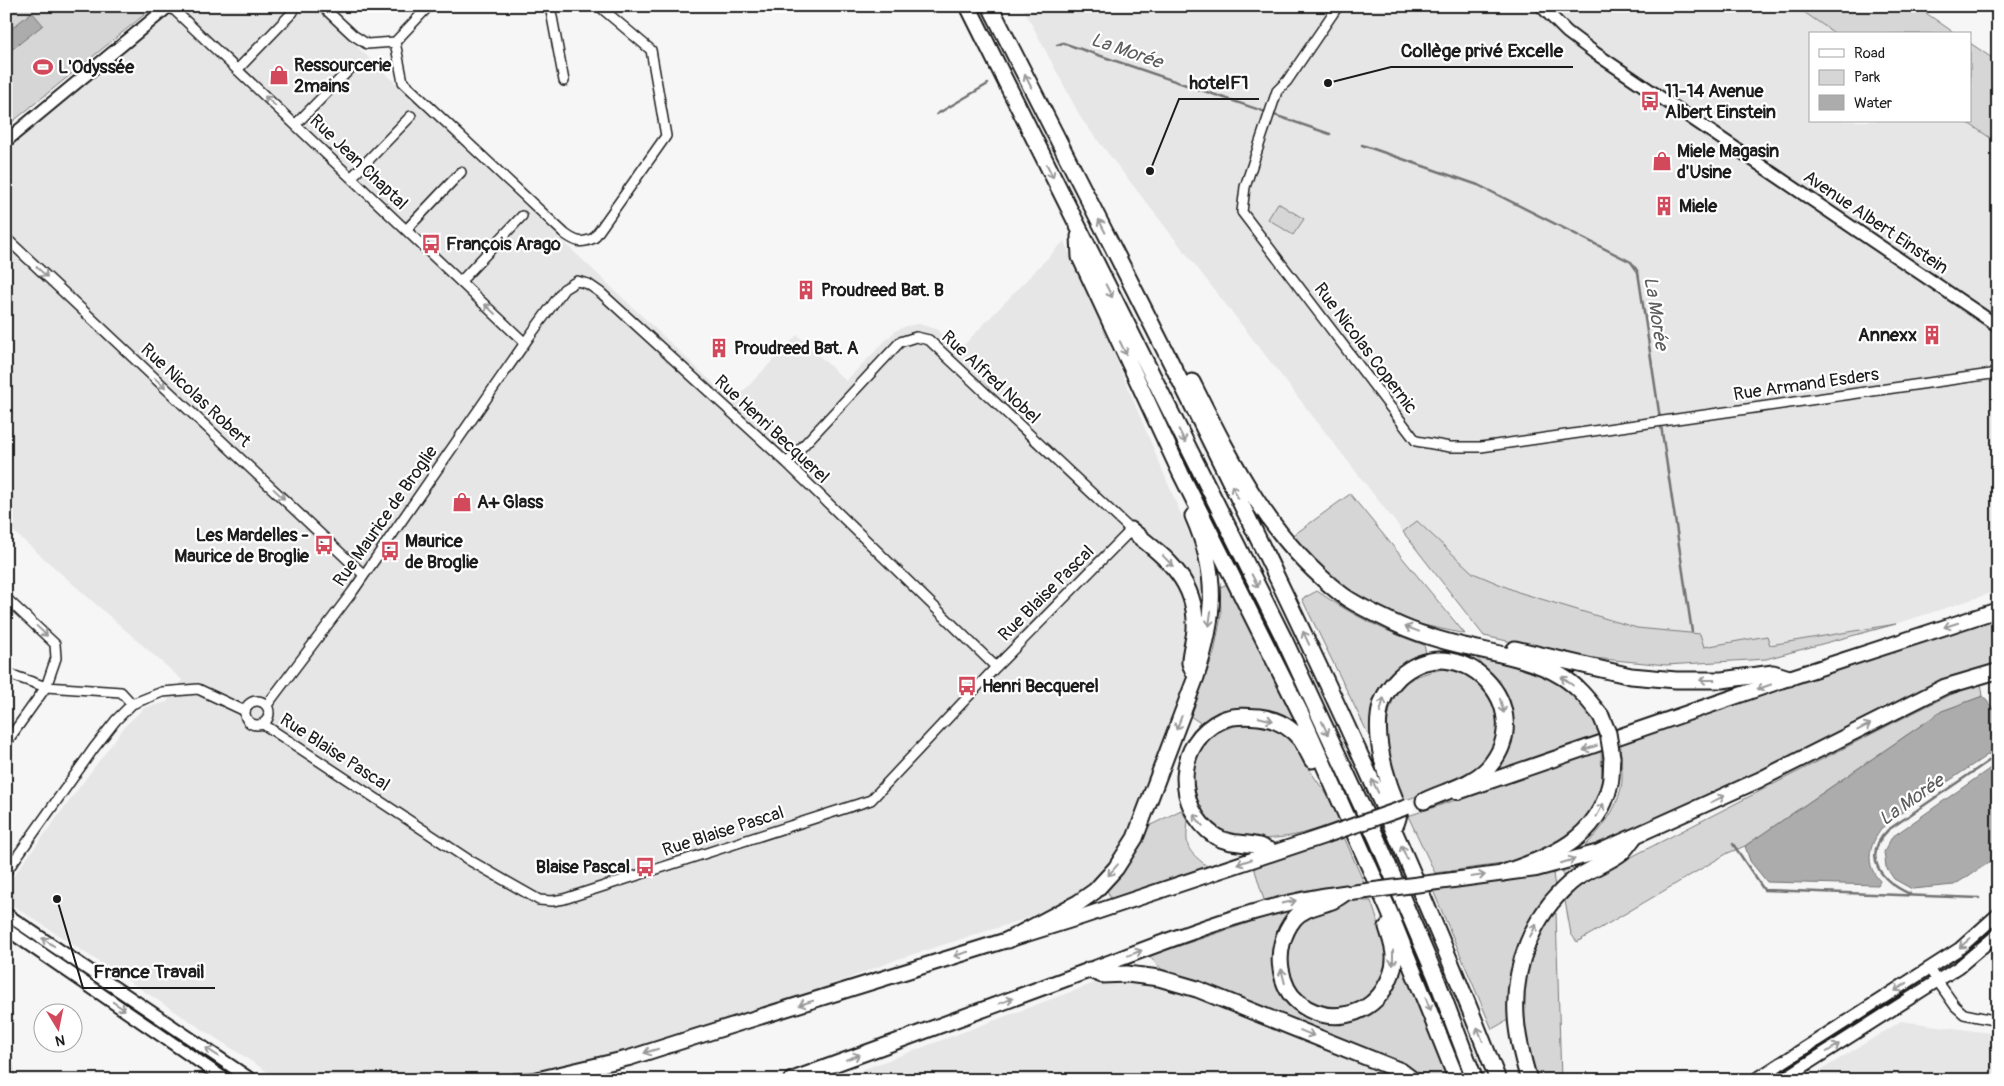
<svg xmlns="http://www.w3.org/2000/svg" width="2004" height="1086" viewBox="0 0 2004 1086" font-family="Pangolin,sans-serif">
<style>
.built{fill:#e6e6e6}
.green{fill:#d6d6d6;stroke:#797979}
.water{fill:#acacac;stroke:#727272}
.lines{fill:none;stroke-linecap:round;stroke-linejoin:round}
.stream{stroke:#727272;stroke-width:2.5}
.street-casing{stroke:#1c1c1c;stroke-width:12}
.secondary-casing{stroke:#1c1c1c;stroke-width:15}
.primary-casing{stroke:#1c1c1c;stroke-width:18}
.highway-casing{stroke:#1c1c1c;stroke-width:19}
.street{stroke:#fff;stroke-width:9}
.secondary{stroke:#fff;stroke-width:11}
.primary{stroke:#fff;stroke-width:14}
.highway{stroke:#fff;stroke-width:15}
.primary-bridge-casing{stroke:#1c1c1c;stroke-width:18;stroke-linecap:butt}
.highway-bridge-casing{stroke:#1c1c1c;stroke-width:19;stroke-linecap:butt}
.primary-bridge{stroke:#fff;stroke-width:14}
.highway-bridge{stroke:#fff;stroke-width:15}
.oneway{stroke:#999}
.labels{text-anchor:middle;stroke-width:4.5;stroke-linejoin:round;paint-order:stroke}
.poi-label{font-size:18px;font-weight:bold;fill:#1c1c1c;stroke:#fff;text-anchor:start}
.street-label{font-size:18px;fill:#1c1c1c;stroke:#fff}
.water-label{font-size:19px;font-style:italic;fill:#5d5d5d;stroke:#fff}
.leader{fill:none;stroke:#1c1c1c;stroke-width:2}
.callout-dot{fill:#1c1c1c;stroke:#fff;stroke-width:2}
.callout-label{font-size:19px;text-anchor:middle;font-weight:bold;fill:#1c1c1c;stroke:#fff;stroke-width:4.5;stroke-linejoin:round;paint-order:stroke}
</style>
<rect width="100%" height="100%" fill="#f6f6f6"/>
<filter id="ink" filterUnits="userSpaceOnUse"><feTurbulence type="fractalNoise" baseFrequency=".02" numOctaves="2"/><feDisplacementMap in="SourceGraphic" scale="10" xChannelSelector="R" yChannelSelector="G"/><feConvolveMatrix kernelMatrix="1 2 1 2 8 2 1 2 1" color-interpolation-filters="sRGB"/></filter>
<g filter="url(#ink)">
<path class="built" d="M160,6H314L733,402L797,335L846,381L895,331L906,326L919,324L936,329L959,350L1064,241L1104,330L1197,553L1203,576L1202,617L1198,655L1129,836L1112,864L1090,885L1064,903L1019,921L898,959L785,1003L625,1052L563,1066L480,1079L467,1073L436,1080H280L6,901V886L125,726L144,708L167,702L182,680L6,525V136Z
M1022,6H1795L1836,34H1810V121H1965L1998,143V591L1896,624L1766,659L1666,665L1582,657L1484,636L1082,120Z
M1105,979L1159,984L1195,996L1401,1080H835Z
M1901,1021L1998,1034V1080H1805Z"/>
<path class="green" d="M6,6H155L6,127Z
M1795,6H1916L1956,34H1836Z
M1970,43L1998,62V143L1965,121H1970Z
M1278,203L1304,219L1293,235L1268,219Z
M1350,494L1465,634L1409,622L1349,591L1310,557L1291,537Z
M1417,521L1473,573L1518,592L1637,628L1700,634L1704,647L1767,636L1770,645L1896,624L1766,659L1666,665L1582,657L1484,636L1403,532Z
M1230,583L1295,717L1289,720L1202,724L1190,716L1214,653L1221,616L1220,587Z
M1317,591C1352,615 1384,631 1424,645L1427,657C1393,663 1367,690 1371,726C1372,734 1374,742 1376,750L1302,599Z
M1998,615V664L1935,685L1681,809L1585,851L1584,847C1600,831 1616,812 1621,788C1624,774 1620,755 1620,741Z
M1476,657C1517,667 1574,678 1595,719C1598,725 1600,732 1602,738L1487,776L1505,755L1511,739L1512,712L1501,687Z
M1443,669L1463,672L1479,682L1491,696L1499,716L1494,749L1482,765L1453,783L1403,801C1399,792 1395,782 1391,773C1383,750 1384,701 1404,684C1415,675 1430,672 1443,669Z
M1981,683L1983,696L1942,711L1745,846L1728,853L1577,942L1571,934L1565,901L1580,884L1596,875L1897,721L1945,697Z
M1236,725C1250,725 1269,724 1281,732C1295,740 1302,759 1311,772C1322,789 1333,801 1342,820C1307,835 1260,847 1223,831C1186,815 1183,756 1215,734C1221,730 1230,728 1236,725Z
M1601,751L1602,779L1597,808L1579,831L1539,853L1517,862L1435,873L1408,816Z
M1181,810L1188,821C1185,849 1187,850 1208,867L1111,899L1107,890C1126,869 1135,855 1145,828Z
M1344,837L1364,883L1264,900L1254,867Z
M1588,861L1563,882V870Z
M1553,873L1555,888C1534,917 1514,946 1510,981C1508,994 1509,1007 1508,1020L1492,1029L1432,888L1457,884Z
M1371,901C1375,913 1389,955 1388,964C1384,1000 1343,1016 1312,1001C1309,1000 1305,998 1302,996C1300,994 1298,989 1296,987C1292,980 1287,969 1287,962C1286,937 1309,907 1333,902C1345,899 1359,901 1371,901Z
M1287,910L1291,915L1280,987L1340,1021C1349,1019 1360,1018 1368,1015C1389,1004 1396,982 1403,962L1449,1080H1428L1401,1064L1165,973L1149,956Z
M1556,913L1561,1080H1535C1530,1060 1524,1040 1521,1019C1517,991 1531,929 1556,913Z"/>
<path class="water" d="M32,12L43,25L10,51L12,28Z
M1983,696L1998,715V748L1889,821C1872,837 1861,861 1880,881L1878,885L1767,882L1750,861L1745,846L1942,711Z
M1992,767L1998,772V857L1954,885L1912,889L1894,879L1886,867L1884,852L1892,837Z"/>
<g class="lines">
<path class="stream" d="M1057,45L1063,43L1330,134
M937,114L988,84
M1362,145L1478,185L1631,262L1638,272L1692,632
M1733,844L1764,890L1979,898
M1910,894C1881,881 1861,857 1888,830L1996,756"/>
<defs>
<path id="street" d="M170,6L525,343
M322,6L353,35L367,44L395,42
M550,6L564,81
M1338,6L1287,81L1277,91L1245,187L1242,212L1416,441L1450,447H1481L1998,373
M395,42L403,82L565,234C576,242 581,244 594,238L666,136L651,50L599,6
M395,42L429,6
M237,70L293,12
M296,124L351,68
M352,177L411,116
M406,230L461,172
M6,238L364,575
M461,281L522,216
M6,598L55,644L56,658L46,687L6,743
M6,673L46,687L121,692L132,704
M245 713a12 12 0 1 1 24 0a12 12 0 1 1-24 0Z
M267,705L353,591L529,337L564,289L577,281L588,284L601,293L787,463L996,667
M263,724L469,860L539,900L552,901L564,899L871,800L996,667L1131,530L929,340L916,337L900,342L787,463
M6,872L94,748L116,720L132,704L162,692L198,689L245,711
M1929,969L1955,1006L1964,1014L1998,1021
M6,1053L9,1080"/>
<path id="secondary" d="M1541,6L1567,32L1595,53L1998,326
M6,141L169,6
M6,914L252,1080
M6,929L226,1080
M514,1080L542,1078
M1755,1080L1959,949L1998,914
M1782,1080L1959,967L1998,934"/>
<path id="primary" d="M1458,792L1789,678L1998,610
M1453,880L1536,869L1599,852L1759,780L1944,687L1998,671
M535,1080L629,1058L695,1037L1081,917L1324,836
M791,1080C891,1044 990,1007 1090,970C1172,939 1256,904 1343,893"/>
<path id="highway" d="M968,6L1283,637L1377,839L1435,975L1475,1080
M990,6C1169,359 1354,710 1498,1080
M1079,236L1080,257L1181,474L1303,718L1389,911L1457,1080
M1192,382C1232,462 1269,538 1341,594C1354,604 1370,611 1384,618C1407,630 1435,639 1460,645C1493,653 1531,658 1561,676C1578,686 1589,701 1601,716
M1131,530C1165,557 1197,580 1195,628C1195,638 1189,655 1190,663C1191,667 1194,672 1196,677
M1515,649L1631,676L1676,680H1722L1773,673L1789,678
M1396,824C1397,821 1399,816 1399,813C1398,804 1390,789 1388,780C1380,755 1374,727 1382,702C1386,691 1392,684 1399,677C1458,624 1542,707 1488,768C1472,785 1445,791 1424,801
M1273,852C1268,850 1263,848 1259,846C1244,842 1229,845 1215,836C1174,808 1174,742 1222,720C1233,715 1247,716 1259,717C1276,719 1291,727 1301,740C1305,746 1309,754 1312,760
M1503,873C1552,856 1597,840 1610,784C1612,776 1611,766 1612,757
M1345,893C1341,896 1336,899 1332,901C1319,906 1303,908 1294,919C1283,933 1278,952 1281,969C1283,981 1288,994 1298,1002C1325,1025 1366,1018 1384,989C1389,981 1394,970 1394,960C1395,949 1390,937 1387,927
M1008,940L1078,903L1095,891L1116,868L1135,838L1196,677C1215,617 1219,575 1193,516
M1089,970L1102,975L1127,974L1159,978L1197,989L1401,1071L1413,1080
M1529,1080C1523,1060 1517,1038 1516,1016C1513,967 1532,916 1570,883C1585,870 1609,863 1622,852C1627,847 1630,842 1634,837"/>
</defs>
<use href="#street" class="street-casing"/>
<use href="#secondary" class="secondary-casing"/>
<use href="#primary" class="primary-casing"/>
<use href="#highway" class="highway-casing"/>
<use href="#street" class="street"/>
<use href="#secondary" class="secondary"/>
<use href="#primary" class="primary"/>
<use href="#highway" class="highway"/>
<defs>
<path id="primary-bridge" d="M1324,836L1407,807
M1351,893L1453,880"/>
<path id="highway-bridge" d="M1601,716L1608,733L1612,757"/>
</defs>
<use href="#primary-bridge" class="primary-bridge-casing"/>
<use href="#highway-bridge" class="highway-bridge-casing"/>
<use href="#primary-bridge" class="primary-bridge"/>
<use href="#highway-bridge" class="highway-bridge"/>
</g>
<defs><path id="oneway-shaft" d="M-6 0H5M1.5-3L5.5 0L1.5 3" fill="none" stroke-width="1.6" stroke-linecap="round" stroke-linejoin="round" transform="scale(1.25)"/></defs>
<g class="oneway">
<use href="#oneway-shaft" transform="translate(1028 81) rotate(-117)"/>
<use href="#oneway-shaft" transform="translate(270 101) rotate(-138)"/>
<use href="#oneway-shaft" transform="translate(1050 171) rotate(64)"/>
<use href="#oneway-shaft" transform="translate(1102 226) rotate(-117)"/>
<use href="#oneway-shaft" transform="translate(42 272) rotate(43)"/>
<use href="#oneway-shaft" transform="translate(1109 291) rotate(63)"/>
<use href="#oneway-shaft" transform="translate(490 309) rotate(-136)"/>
<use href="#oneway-shaft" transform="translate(1123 348) rotate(65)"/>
<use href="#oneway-shaft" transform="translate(160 383) rotate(43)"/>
<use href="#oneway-shaft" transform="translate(1182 436) rotate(63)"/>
<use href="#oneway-shaft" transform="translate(1235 492) rotate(-117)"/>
<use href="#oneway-shaft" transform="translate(279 494) rotate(43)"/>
<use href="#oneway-shaft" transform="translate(1168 561) rotate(46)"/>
<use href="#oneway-shaft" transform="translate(1255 581) rotate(63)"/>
<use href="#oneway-shaft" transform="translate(1210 619) rotate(98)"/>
<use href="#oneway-shaft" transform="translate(1951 625) rotate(162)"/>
<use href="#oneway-shaft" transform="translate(1412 629) rotate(-159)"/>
<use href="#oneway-shaft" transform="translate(42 631) rotate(43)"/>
<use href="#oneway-shaft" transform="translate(1306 638) rotate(-115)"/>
<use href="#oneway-shaft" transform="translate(1707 680) rotate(-180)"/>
<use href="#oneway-shaft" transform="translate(1567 681) rotate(-143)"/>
<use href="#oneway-shaft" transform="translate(1764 687) rotate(161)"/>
<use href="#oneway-shaft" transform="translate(1382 705) rotate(-75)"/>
<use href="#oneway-shaft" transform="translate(1502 706) rotate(74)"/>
<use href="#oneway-shaft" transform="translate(1266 719) rotate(13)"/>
<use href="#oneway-shaft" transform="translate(1179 723) rotate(111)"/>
<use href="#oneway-shaft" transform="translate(1864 727) rotate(-27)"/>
<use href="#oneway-shaft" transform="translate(1325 728) rotate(65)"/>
<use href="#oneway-shaft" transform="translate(1590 748) rotate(161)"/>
<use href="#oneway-shaft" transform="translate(1375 786) rotate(-115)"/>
<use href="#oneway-shaft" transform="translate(1718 799) rotate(-25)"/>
<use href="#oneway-shaft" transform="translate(1600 810) rotate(-62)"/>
<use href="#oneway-shaft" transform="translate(1198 820) rotate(-129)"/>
<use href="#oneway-shaft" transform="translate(1404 852) rotate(-113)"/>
<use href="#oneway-shaft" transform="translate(1568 861) rotate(-17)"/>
<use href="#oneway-shaft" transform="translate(1244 862) rotate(161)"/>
<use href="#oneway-shaft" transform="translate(1113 870) rotate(131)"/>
<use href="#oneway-shaft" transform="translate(1478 876) rotate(-8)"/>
<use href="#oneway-shaft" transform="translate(1289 902) rotate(-12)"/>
<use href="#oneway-shaft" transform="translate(1533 931) rotate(-63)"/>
<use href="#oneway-shaft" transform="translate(48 942) rotate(-146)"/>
<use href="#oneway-shaft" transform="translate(1965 943) rotate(139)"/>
<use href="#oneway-shaft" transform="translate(1135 953) rotate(-21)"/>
<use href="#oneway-shaft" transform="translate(961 954) rotate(163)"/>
<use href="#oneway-shaft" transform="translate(1393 958) rotate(90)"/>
<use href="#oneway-shaft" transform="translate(1283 976) rotate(-104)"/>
<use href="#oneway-shaft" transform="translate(1901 987) rotate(147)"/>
<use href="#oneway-shaft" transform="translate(1006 1001) rotate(-20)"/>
<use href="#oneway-shaft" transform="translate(806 1003) rotate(163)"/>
<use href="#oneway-shaft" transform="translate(1428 1004) rotate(69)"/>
<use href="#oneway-shaft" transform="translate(119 1006) rotate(34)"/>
<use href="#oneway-shaft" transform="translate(1307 1033) rotate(22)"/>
<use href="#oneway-shaft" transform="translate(1480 1034) rotate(-111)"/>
<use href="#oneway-shaft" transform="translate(1833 1048) rotate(-32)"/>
<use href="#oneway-shaft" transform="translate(651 1051) rotate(163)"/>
<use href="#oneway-shaft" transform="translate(212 1052) rotate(-146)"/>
<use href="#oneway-shaft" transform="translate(853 1057) rotate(-20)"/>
</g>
</g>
<defs>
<symbol id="stadium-bare" viewBox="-9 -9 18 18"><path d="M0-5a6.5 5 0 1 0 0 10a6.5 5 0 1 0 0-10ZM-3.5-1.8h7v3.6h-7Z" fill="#d1495b" stroke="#fff" stroke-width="2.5" paint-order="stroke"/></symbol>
<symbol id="shop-bare" viewBox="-9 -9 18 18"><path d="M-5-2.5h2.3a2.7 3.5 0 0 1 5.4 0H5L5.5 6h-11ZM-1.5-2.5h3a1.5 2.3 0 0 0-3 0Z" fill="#d1495b" stroke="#fff" stroke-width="2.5" paint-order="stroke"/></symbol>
<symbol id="bus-bare" viewBox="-9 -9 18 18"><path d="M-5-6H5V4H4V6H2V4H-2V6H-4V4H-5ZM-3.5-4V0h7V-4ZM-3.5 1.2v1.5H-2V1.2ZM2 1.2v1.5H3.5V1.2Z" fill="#d1495b" stroke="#fff" stroke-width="2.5" paint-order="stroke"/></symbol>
<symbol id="building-bare" viewBox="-9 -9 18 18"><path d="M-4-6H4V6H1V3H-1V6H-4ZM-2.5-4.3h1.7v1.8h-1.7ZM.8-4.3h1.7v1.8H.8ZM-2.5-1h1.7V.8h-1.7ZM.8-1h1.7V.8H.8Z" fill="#d1495b" stroke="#fff" stroke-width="2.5" paint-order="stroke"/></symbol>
</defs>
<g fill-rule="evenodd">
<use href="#stadium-bare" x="29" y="53" width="28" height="28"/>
<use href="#shop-bare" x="265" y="61" width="28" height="28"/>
<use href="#bus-bare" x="1636" y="87" width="28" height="28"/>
<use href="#shop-bare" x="1648" y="147" width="28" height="28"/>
<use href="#building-bare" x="1650" y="192" width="28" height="28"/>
<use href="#bus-bare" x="417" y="230" width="28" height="28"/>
<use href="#building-bare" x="792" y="276" width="28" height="28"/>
<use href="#building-bare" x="1918" y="321" width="28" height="28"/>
<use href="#building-bare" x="705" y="334" width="28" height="28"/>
<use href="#shop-bare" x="448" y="488" width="28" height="28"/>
<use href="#bus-bare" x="310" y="531" width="28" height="28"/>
<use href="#bus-bare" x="376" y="537" width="28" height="28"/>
<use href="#bus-bare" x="953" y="672" width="28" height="28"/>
<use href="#bus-bare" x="631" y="853" width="28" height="28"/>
</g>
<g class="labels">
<g class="poi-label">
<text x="294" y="71">Ressourcerie<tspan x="294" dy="21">2mains</tspan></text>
<text x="58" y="73">L'Odyssée</text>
<text x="1665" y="97">11-14 Avenue<tspan x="1665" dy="21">Albert Einstein</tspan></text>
<text x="1677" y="157">Miele Magasin<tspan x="1677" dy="21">d'Usine</tspan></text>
<text x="1679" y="212">Miele</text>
<text x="446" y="250">François Arago</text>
<text x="821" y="296">Proudreed Bat. B</text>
<text x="1917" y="341" text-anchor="end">Annexx</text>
<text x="734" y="354">Proudreed Bat. A</text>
<text x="477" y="508">A+ Glass</text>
<text x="309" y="541" text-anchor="end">Les Mardelles -<tspan x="309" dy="21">Maurice de Broglie</tspan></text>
<text x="405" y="547">Maurice<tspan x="405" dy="21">de Broglie</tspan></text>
<text x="982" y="692">Henri Becquerel</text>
<text x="630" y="873" text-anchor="end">Blaise Pascal</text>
</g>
<g class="street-label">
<text transform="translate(359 162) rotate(44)" y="6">Rue Jean Chaptal</text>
<text transform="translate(1876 222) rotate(34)" y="6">Avenue Albert Einstein</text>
<text transform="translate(1366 348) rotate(53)" y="6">Rue Nicolas Copernic</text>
<text transform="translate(991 377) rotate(43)" y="6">Rue Alfred Nobel</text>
<text transform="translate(1806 384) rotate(-8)" y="6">Rue Armand Esders</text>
<text transform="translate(196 395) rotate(43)" y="6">Rue Nicolas Robert</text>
<text transform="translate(772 429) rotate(43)" y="6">Rue Henri Becquerel</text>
<text transform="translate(385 516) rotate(-55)" y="6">Rue Maurice de Broglie</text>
<text transform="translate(1046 593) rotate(-45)" y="6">Rue Blaise Pascal</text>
<text transform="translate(335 752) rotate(33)" y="6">Rue Blaise Pascal</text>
<text transform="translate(723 831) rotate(-18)" y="6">Rue Blaise Pascal</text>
</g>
<g class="water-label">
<text transform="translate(1127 50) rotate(19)" y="7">La Morée</text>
<text transform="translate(1657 313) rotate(81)" y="7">La Morée</text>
<text transform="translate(1911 799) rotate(-35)" y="7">La Morée</text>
</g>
</g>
<path class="leader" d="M1328 83L1391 67H1573M1150 171L1179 99H1259M57 899L83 988H215"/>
<g class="callout-dot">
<circle cx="1328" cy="83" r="5"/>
<circle cx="1150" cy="171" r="5"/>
<circle cx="57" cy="899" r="5"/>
</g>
<g class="callout-label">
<text x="1482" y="57">Collège privé Excelle</text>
<text x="1219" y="89">hotelF1</text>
<text x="149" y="978">France Travail</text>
</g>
<rect width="2004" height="1086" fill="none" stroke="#fff" stroke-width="25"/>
<rect x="12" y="12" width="1979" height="1061" fill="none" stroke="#1c1c1c" stroke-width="2" filter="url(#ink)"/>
<rect x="1809" y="32" width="162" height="90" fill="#ffffff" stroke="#a4a4a4"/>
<rect x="1819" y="49" width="25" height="8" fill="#ffffff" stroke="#a4a4a4"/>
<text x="1854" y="58" font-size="15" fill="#1c1c1c">Road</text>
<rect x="1819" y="70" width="25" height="15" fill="#d6d6d6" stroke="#a4a4a4"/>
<text x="1854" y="82" font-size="15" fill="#1c1c1c">Park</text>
<rect x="1819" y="95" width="25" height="15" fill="#acacac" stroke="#a4a4a4"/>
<text x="1854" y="108" font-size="15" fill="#1c1c1c">Water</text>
<g transform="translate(58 1028) rotate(170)"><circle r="24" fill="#ffffff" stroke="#a4a4a4"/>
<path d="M0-4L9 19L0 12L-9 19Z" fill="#d1495b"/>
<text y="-8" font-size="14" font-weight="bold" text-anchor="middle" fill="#1c1c1c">N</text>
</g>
</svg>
